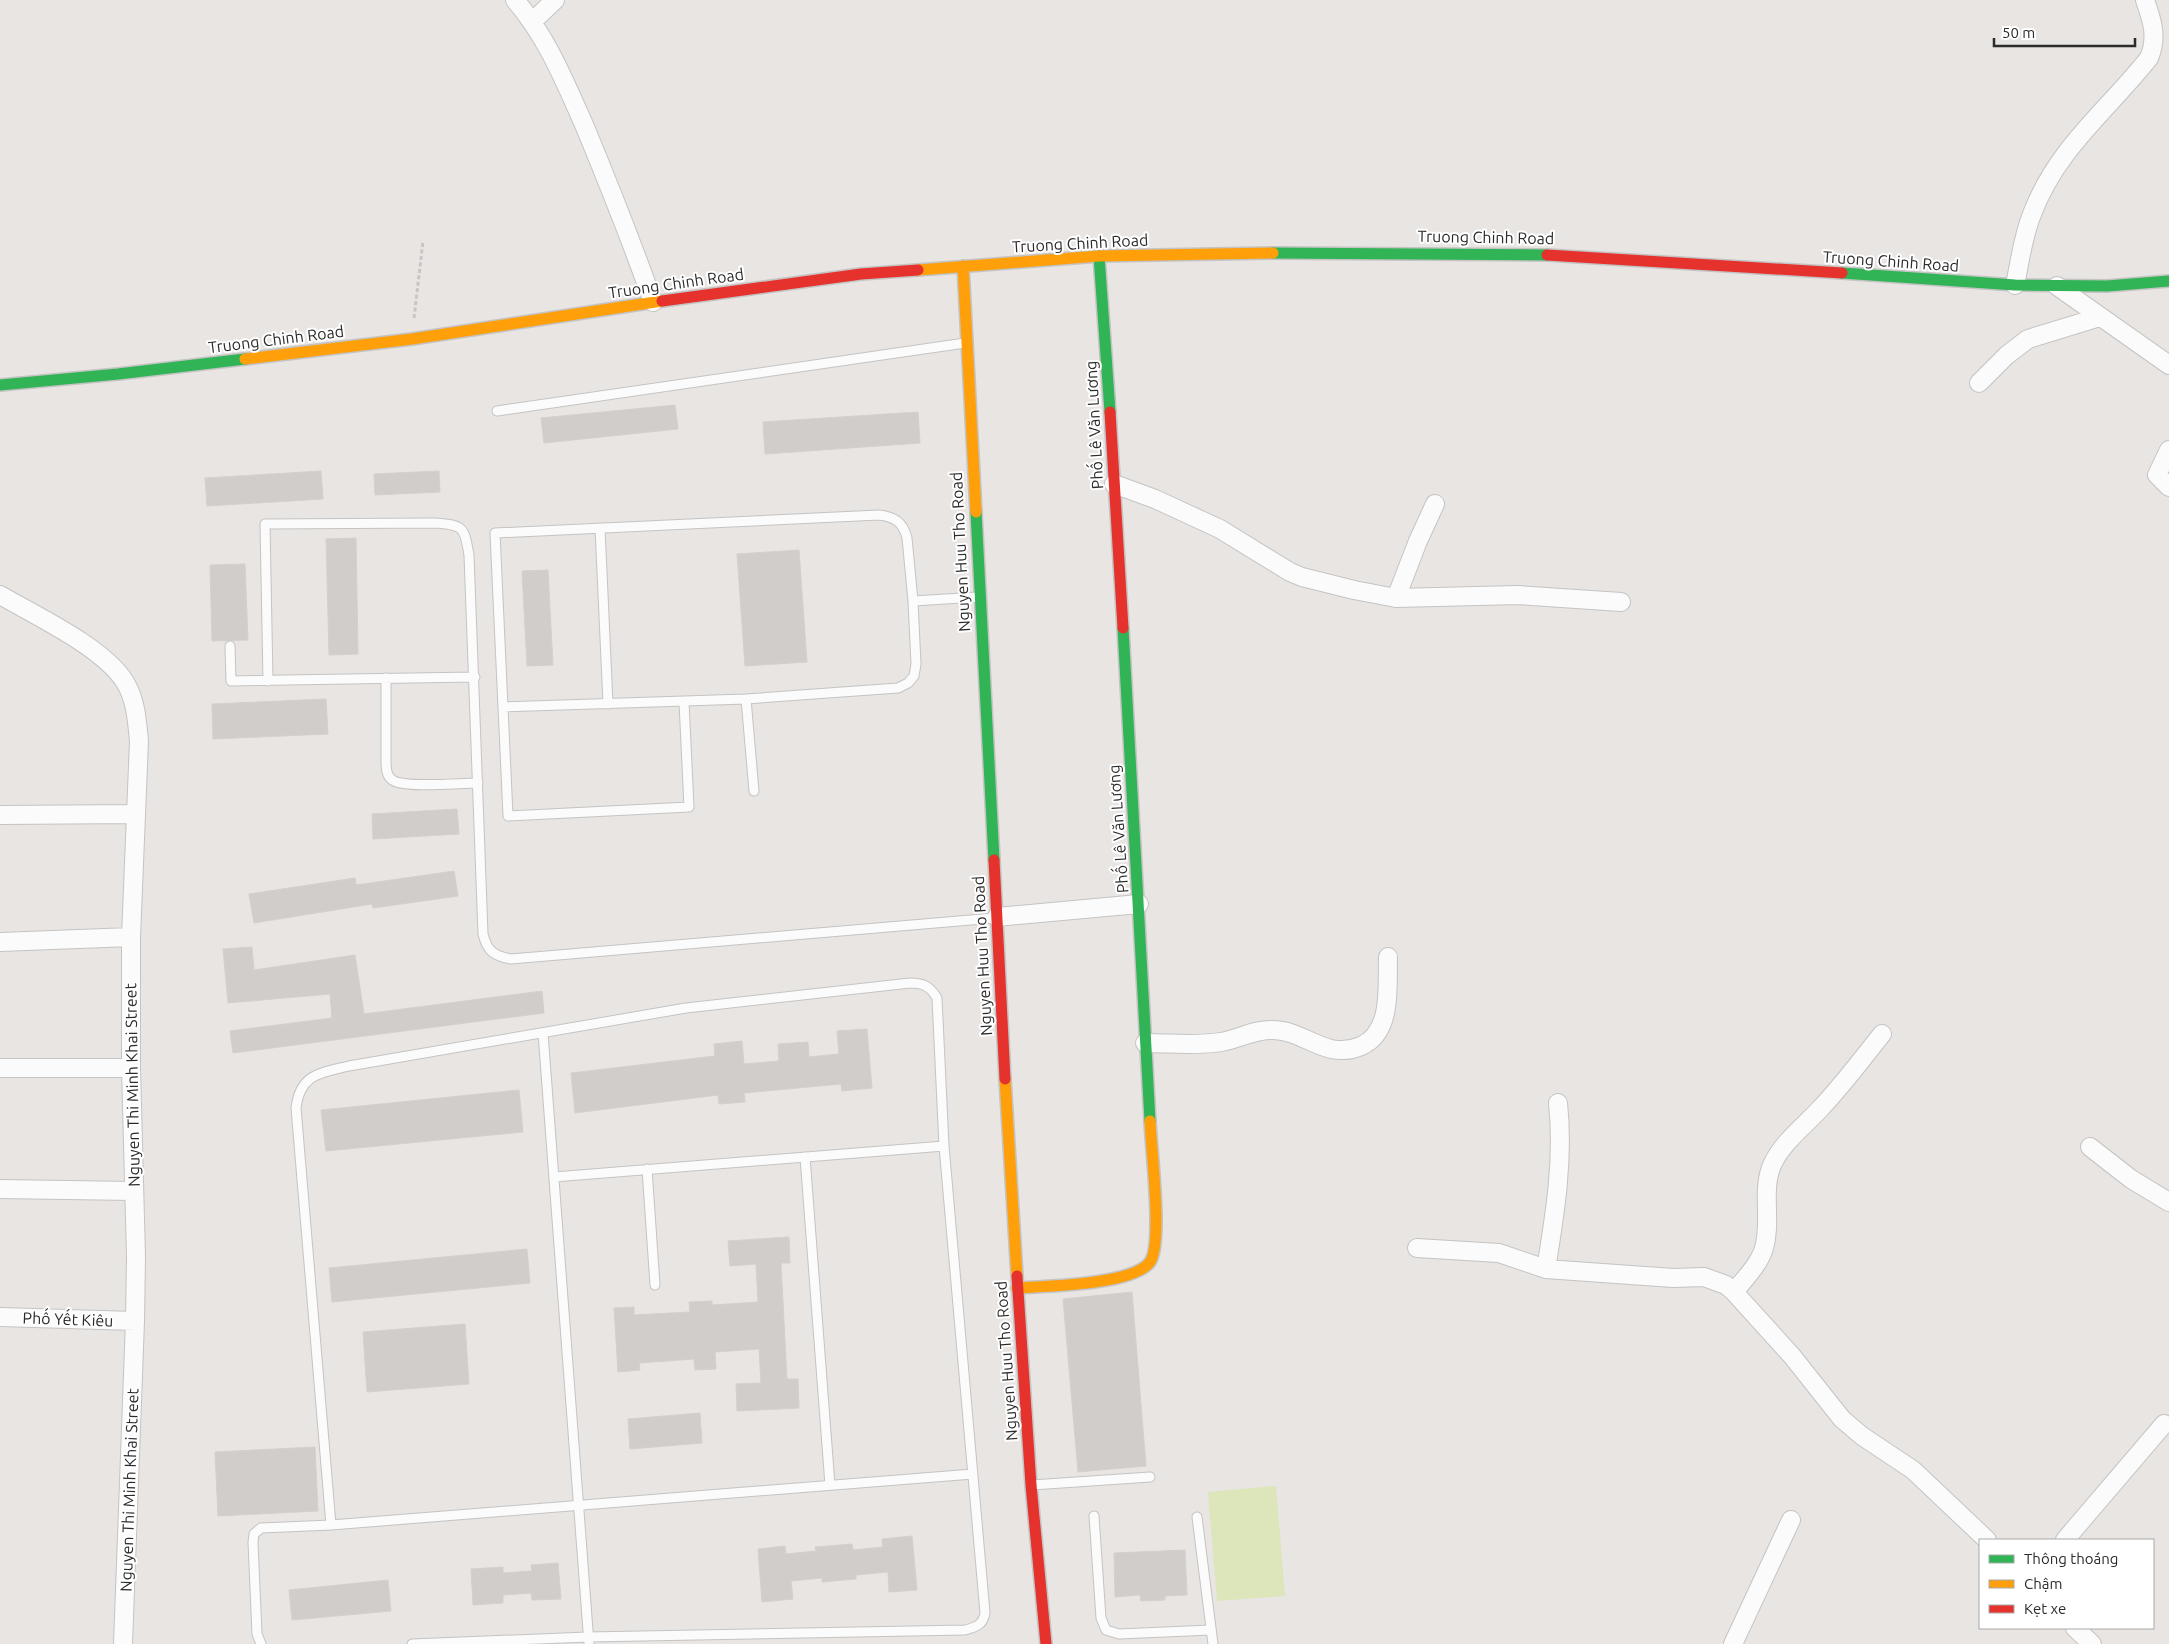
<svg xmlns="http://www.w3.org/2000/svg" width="2169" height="1644" viewBox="0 0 2169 1644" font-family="Ubuntu,sans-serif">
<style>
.pitch{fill:#dce6ba}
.building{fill:#d0cdcb;stroke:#d3d0ce}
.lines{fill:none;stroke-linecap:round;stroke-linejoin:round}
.lane-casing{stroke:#c4c4c4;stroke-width:11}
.street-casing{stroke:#c4c4c4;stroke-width:20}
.fast-casing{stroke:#c4c4c4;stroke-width:14}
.slow-casing{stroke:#c4c4c4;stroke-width:14}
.jam-casing{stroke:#c4c4c4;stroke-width:14}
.path{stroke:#c6c6c6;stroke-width:3;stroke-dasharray:4 2.5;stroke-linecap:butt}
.lane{stroke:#fcfbfb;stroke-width:9}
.street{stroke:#fcfbfb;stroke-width:18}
.fast{stroke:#30b455;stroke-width:11}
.slow{stroke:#ff9f0a;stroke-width:11}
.jam{stroke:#e5322d;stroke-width:11}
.labels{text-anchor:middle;stroke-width:4;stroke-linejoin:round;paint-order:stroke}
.street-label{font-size:16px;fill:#2b2b2b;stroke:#fff}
</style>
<rect width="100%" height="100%" fill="#e8e5e2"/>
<path class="pitch" d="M1276,1486L1285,1596L1217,1601L1208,1492Z"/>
<path class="building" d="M675,405L678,429L544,443L541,418Z
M918,412L920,443L765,454L763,422Z
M321,471L323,499L207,506L205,478Z
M439,471L440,492L375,495L374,474Z
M356,538L358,654L329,655L326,539Z
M799,550L807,662L745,666L737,554Z
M245,564L248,640L212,641L210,565Z
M548,570L553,665L527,666L522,571Z
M326,699L328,734L213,739L212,704Z
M457,809L459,834L373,839L372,814Z
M454,871L458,896L373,908L372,904L254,923L249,894L355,878L356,885Z
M252,947L254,970L355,955L364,1014L542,991L544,1013L233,1053L230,1031L332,1018L330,994L228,1003L223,949Z
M867,1029L872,1088L842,1091L841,1084L744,1093L745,1102L719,1104L718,1095L575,1113L571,1073L715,1056L714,1044L742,1041L744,1064L779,1061L778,1044L808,1042L809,1057L839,1054L837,1031Z
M519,1090L523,1132L326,1151L321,1110Z
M789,1237L790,1263H781L787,1379H798L799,1408L737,1411L736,1384L761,1383L759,1349L715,1352L716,1369L695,1370L694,1359L639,1363L640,1370L618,1372L614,1308L634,1307V1315L690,1312L689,1302L712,1301V1305L758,1302L756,1264L730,1266L728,1241Z
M527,1249L530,1283L332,1302L329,1268Z
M1132,1292L1146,1466L1078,1472L1063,1299Z
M465,1324L469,1384L367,1392L363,1332Z
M700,1413L702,1443L630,1449L628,1419Z
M315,1447L318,1511L218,1516L215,1452Z
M912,1536L917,1590L889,1592L888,1572L856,1575V1579L822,1582V1578L791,1581L793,1599L762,1602L758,1549L785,1546L786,1554L816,1551L815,1547L852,1544L853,1550L883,1547L882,1539Z
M1185,1550L1187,1595L1165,1596V1600L1141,1601L1140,1595L1115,1597L1114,1553Z
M558,1563L561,1599L532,1600L531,1593L503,1595V1603L473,1605L471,1569L503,1567V1573L532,1571L531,1565Z
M388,1580L391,1611L292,1620L289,1590Z"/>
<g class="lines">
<defs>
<path id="lane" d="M497,411L965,343
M600,528L608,704
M913,601L978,597
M230,646L231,681L475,677
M386,678V760C386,768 386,777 394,781C408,788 459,783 478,783
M268,681L265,524L435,523C464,525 464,527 469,555L483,934C487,951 494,956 511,959L994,918
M746,699L754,791
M503,707L746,699L898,688L908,683L914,676L916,664L913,601L907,538C903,522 895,517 879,515L495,533L508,816L689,807L684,702
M543,1033L589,1644
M805,1157L830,1485
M647,1169L655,1285
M554,1177L944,1146
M1032,1485L1150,1477
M1094,1516L1101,1618L1106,1630L1119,1634L1211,1630
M1197,1517L1213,1644
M331,1525L296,1108C300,1074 320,1073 349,1066L686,1008L910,983C923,983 930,986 937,998L944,1146L985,1613C983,1625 976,1627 965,1630L588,1637L412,1644
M261,1644L257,1634L253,1542L254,1534L261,1528L331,1525L973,1474"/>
<path id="street" d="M515,0C547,37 565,82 585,127C609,185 632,243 653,302
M533,21L555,0
M2015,285C2020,261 2023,236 2032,214C2057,148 2107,111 2149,58C2158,37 2152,20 2145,0
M2057,286L2169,365
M1979,383L2007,355L2028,339L2100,317
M2169,450L2157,475L2169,487
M1114,484L1155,499L1220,529L1290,572L1302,577L1354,590L1396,598L1518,595L1621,602
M0,595C36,616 103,647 125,682C136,700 137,721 139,741L131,937V1068L136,1257L135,1321L123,1644
M1396,598L1418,541L1435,504
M0,815L136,814
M997,917L1139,904
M0,942L131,937
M1145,1043C1170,1043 1196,1046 1221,1042C1239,1039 1255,1029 1273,1030C1294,1030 1311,1044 1331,1049C1341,1051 1352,1050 1361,1046C1393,1032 1387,986 1388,957
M0,1068H131
M2090,1147L2131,1179L2169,1202
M0,1189L133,1191
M1417,1248L1499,1253L1546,1269L1673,1278L1704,1277L1726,1285L1734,1292L1792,1356L1842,1419L1862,1436L1913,1470L1987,1540
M1546,1269C1555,1214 1564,1159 1558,1103
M1734,1292C1745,1278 1759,1265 1764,1248C1772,1221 1761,1191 1772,1165C1782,1143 1803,1127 1819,1110C1842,1086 1862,1059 1882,1034
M0,1317L135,1321
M2065,1540L2164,1424
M2075,1628L2092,1644
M1733,1644L1791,1520"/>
<path id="fast" d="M1273,253L1547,255
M1099,256L1110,412
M1842,273L2015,285L2107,286L2169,281
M0,385L118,374L245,359
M976,512L994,860
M1123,628L1150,1121"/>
<path id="slow" d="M963,266L976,512
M918,270L1099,256L1273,253
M245,359L412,339L662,301
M1005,1079L1017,1276
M1017,1288C1046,1286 1133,1285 1150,1262C1163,1244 1151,1148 1150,1121"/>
<path id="jam" d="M1547,255L1842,273
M662,301L861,274L918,270
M1110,412L1123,628
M994,860L1005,1079
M1017,1276L1031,1485L1046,1644"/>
</defs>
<use href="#lane" class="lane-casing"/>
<use href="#street" class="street-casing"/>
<use href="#fast" class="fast-casing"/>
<use href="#slow" class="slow-casing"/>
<use href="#jam" class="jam-casing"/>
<path class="path" d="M414,318L423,241"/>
<use href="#lane" class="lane"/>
<use href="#street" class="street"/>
<use href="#fast" class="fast"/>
<use href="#slow" class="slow"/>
<use href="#jam" class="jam"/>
</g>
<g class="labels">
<g class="street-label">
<text transform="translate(1486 237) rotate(1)" y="6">Truong Chinh Road</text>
<text transform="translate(1080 243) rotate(-3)" y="6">Truong Chinh Road</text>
<text transform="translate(1891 261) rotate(4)" y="6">Truong Chinh Road</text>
<text transform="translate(676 283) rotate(-8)" y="6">Truong Chinh Road</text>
<text transform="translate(276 339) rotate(-7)" y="6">Truong Chinh Road</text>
<text transform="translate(1094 425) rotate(-93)" y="6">Phố Lê Văn Lương</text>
<text transform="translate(960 552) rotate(-93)" y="6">Nguyen Huu Tho Road</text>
<text transform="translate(1118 829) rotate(-94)" y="6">Phố Lê Văn Lương</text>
<text transform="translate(982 956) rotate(-93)" y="6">Nguyen Huu Tho Road</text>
<text transform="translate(132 1085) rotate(-91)" y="6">Nguyen Thi Minh Khai Street</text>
<text transform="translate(68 1319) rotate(2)" y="6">Phố Yết Kiêu</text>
<text transform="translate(1006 1361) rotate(-94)" y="6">Nguyen Huu Tho Road</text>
<text transform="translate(129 1490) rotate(-88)" y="6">Nguyen Thi Minh Khai Street</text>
</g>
</g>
<rect x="1979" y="1539" width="175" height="90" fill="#ffffff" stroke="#aaaaaa"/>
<rect x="1989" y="1555" width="25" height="8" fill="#30b455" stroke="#aaaaaa"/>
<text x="2024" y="1564" font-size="15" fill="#2b2b2b">Thông thoáng</text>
<rect x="1989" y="1580" width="25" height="8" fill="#ff9f0a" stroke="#aaaaaa"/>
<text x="2024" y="1589" font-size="15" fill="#2b2b2b">Chậm</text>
<rect x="1989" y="1605" width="25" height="8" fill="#e5322d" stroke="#aaaaaa"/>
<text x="2024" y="1614" font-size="15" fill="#2b2b2b">Kẹt xe</text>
<path d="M1994 38v8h141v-8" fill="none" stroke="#2b2b2b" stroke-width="2.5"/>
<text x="2002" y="38" font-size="15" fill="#2b2b2b" stroke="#ffffff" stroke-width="4" paint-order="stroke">50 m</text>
</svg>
